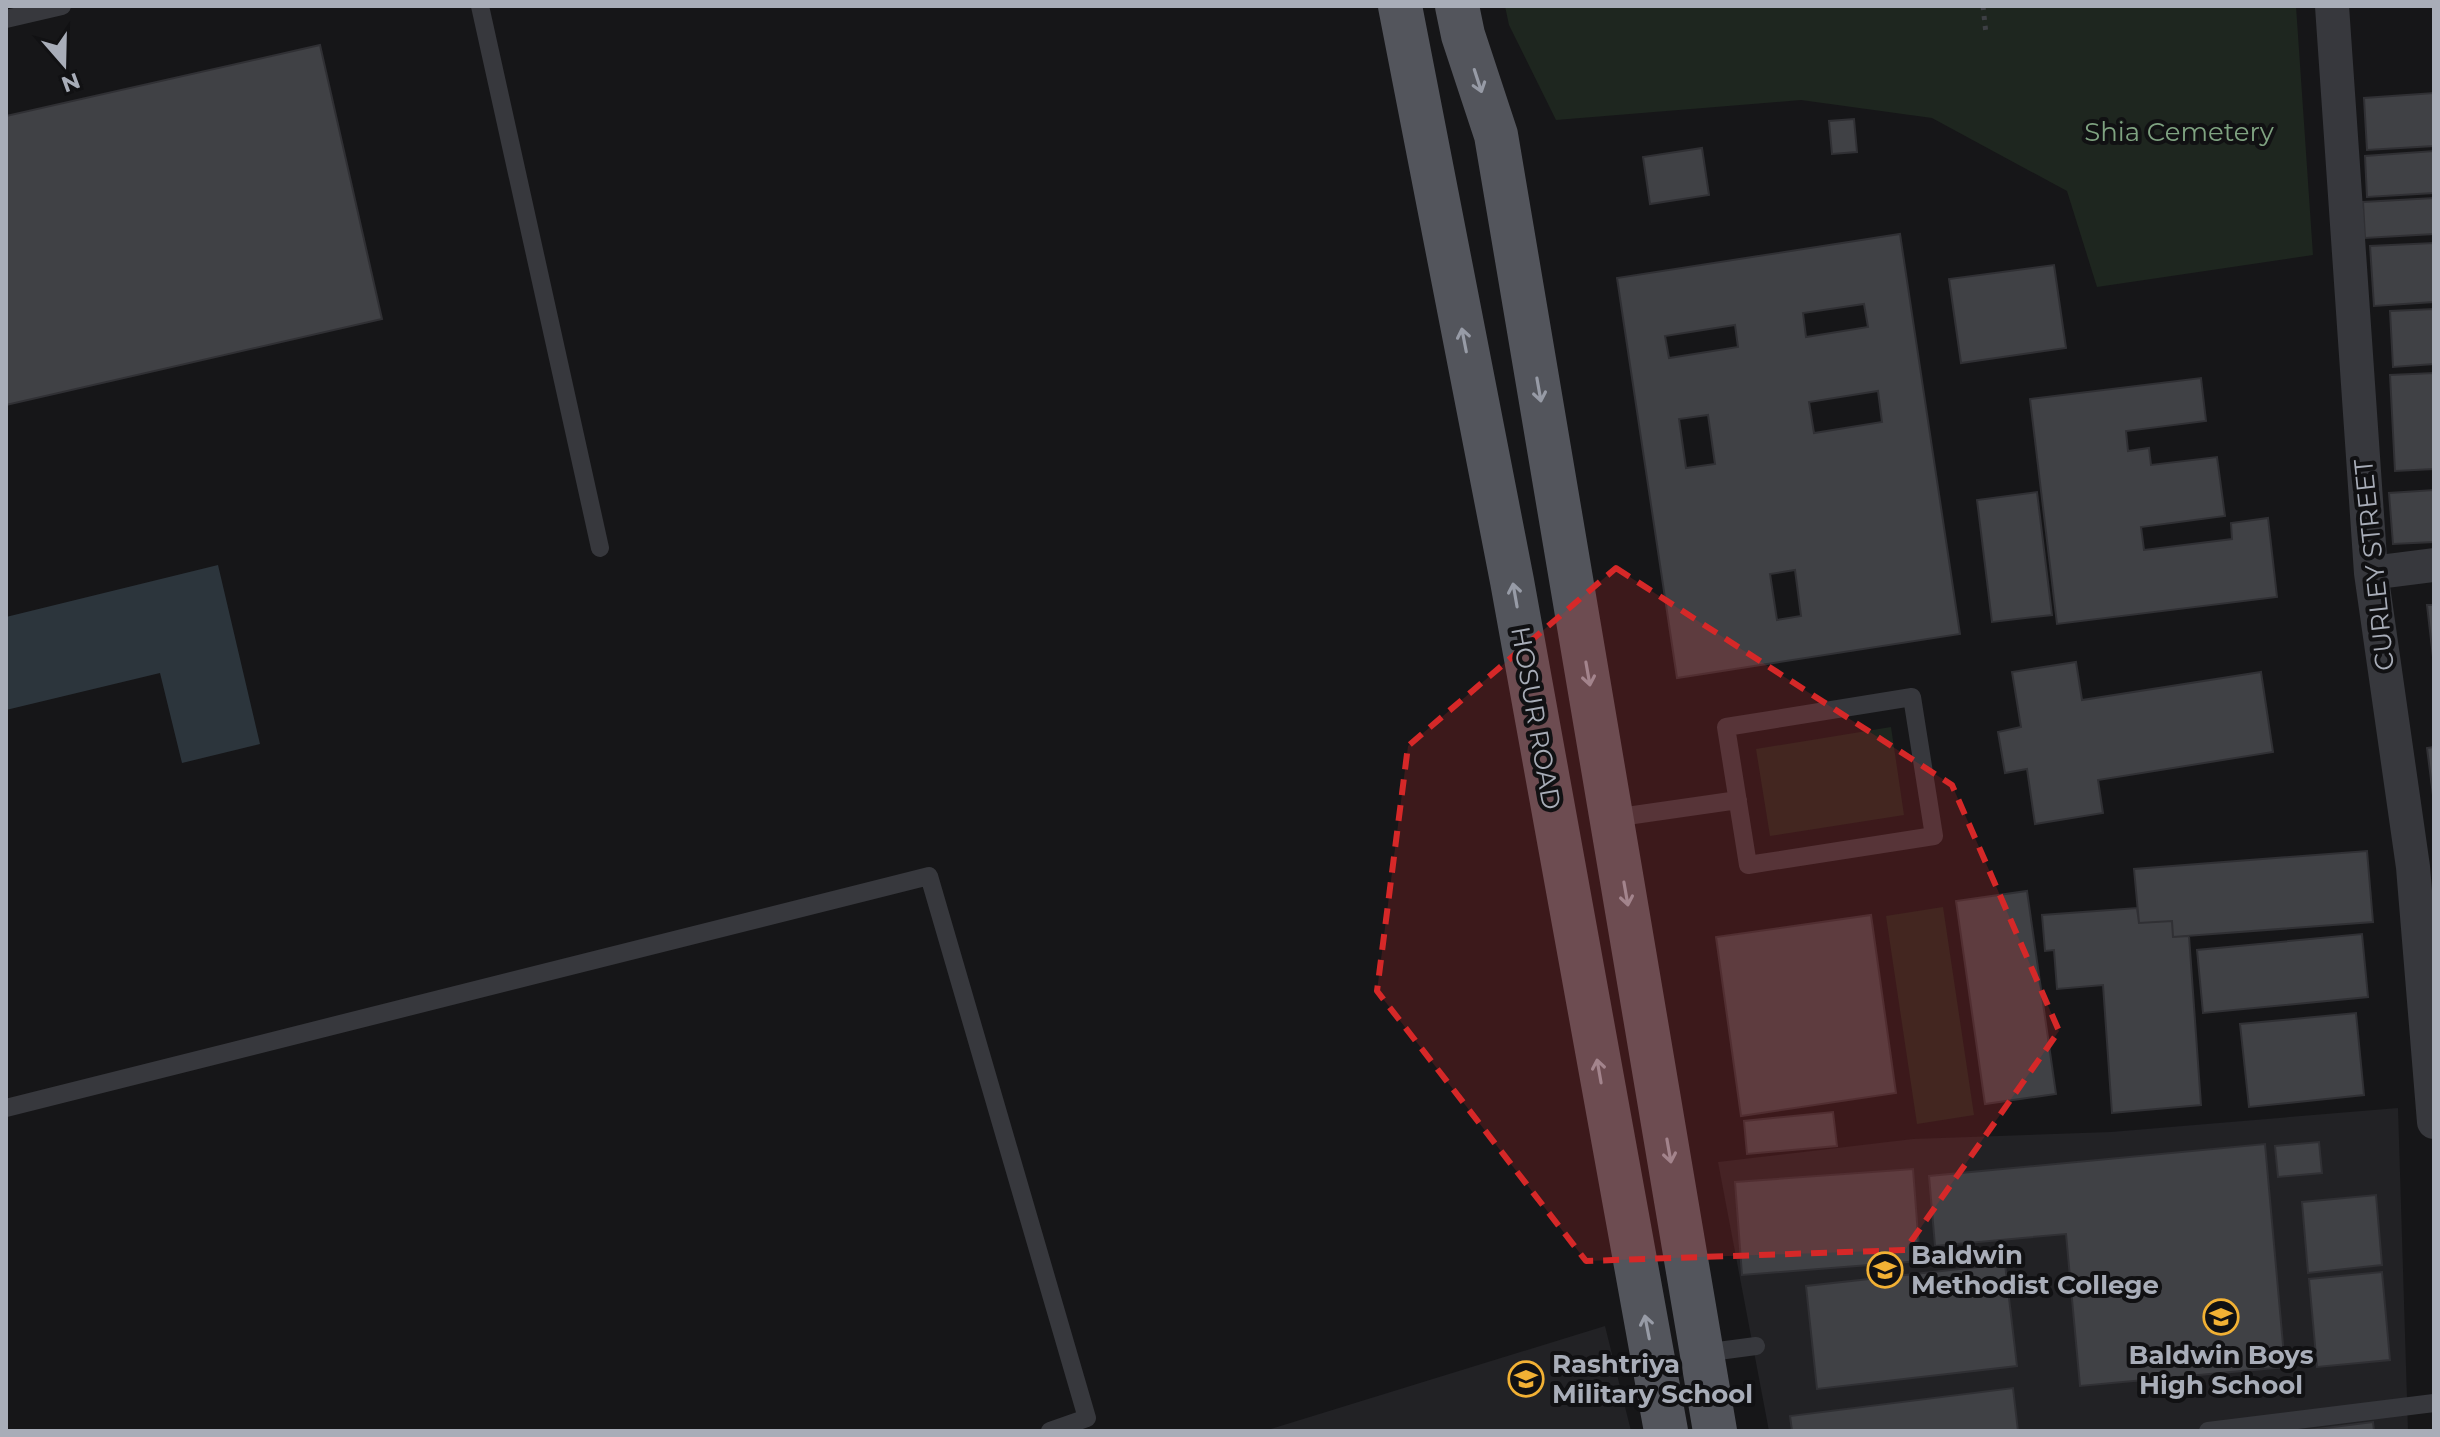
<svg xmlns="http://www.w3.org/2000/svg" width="2440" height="1437" viewBox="0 0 2440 1437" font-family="Montserrat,sans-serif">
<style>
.built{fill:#222225}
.green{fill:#1e261f}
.water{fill:#2c353c}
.building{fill:#404145;stroke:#303034;stroke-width:2;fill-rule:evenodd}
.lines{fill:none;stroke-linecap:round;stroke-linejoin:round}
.path{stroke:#3d3f44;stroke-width:5;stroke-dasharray:4 6;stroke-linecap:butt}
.lane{stroke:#37383d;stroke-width:18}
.street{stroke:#37383d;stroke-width:34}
.primary{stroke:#53555c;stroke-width:44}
.oneway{stroke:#979ba6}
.marked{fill:#d62828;fill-opacity:0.2;stroke:#d62828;stroke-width:6;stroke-dasharray:16 10;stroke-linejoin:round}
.labels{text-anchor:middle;stroke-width:8;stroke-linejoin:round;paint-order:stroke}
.park-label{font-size:26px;fill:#7fa381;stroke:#111113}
.street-label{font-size:26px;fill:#a8adb8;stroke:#111113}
.poi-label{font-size:26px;font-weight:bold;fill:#a8adb8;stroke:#111113;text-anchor:start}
</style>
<rect width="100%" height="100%" fill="#161618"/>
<path class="built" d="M2398,1108L2408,1431H1769L1718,1162L1913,1139L2111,1132Z
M1605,1326L1631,1431H1264Z"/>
<path class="green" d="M1505,6H2296L2313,255L2097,287L2067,191L1932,118L1801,100L1556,120L1509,25Z
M1891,727L1904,815L1770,836L1756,749Z
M1943,907L1974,1115L1917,1124L1886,916Z"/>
<path class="water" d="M218,565L260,744L182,763L160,673L6,710V617Z"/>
<path class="building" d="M320,45L382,319L6,405V116Z
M2434,93V146L2367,150L2364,98Z
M1854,119L1857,152L1832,154L1829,121Z
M1702,148L1709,195L1650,204L1643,157Z
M2434,151V193L2367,197L2365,156Z
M2434,198V234L2365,238L2363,202Z
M1900,234L1960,634L1677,678L1617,278ZM1864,304L1868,327L1806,337L1803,313ZM1735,325L1738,347L1669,358L1665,336ZM1878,391L1882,422L1814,433L1809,402ZM1708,415L1715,464L1686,468L1679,419ZM1795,570L1801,616L1777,620L1770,574Z
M2434,243V302L2374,306L2370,246Z
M2054,265L2066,348L1961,363L1949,279Z
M2434,309V364L2393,367L2390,311Z
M2434,373V469L2395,471L2390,375Z
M2201,378L2206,421L2126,431L2128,451L2149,448L2151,465L2217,457L2225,516L2141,527L2144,550L2232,539L2231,523L2268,518L2277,597L2057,624L2030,399Z
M2434,490V542L2393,544L2389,493Z
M2037,492L2052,615L1992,622L1977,500Z
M2427,605H2434V666Z
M2076,662L2082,700L2261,672L2273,752L2098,780L2103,813L2035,824L2027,769L2005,773L1998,732L2021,727L2012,672Z
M2434,747V803L2427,748Z
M2367,851L2373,922L2173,937L2172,921L2139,923L2134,869Z
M2027,891L2056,1094L1985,1104L1956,901Z
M2137,908L2139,923L2172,921L2173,937L2189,936L2201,1105L2112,1113L2103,985L2057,989L2054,950L2045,951L2042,915Z
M1871,915L1896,1093L1741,1116L1716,937Z
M2362,934L2368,997L2203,1013L2197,950Z
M2356,1013L2364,1095L2249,1107L2240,1024Z
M1833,1112L1837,1146L1747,1154L1744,1121Z
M2319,1142L2322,1173L2278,1177L2275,1146Z
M2265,1144L2285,1367L2080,1386L2066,1234L1935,1246L1929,1176Z
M1913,1169L1920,1261L1742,1275L1735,1182Z
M2376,1195L2382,1265L2308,1273L2302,1202Z
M2005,1264L2017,1366L1817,1389L1806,1286Z
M2382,1272L2390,1360L2317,1367L2309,1279Z
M2013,1388L2018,1431H1792L1790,1416Z
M2373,1422L2374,1431H2301Z"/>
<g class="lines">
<path class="path" d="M1983,6L1986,34"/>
<path class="lane" d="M480,6L600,548
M6,19L62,6
M1912,697L1934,836L1748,865L1726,727Z
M1613,818L1738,800
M6,1108L929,876L1087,1418L1050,1431
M1703,1353L1756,1346
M2208,1431L2434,1403"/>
<path class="street" d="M2332,6L2371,573L2413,867L2434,1122
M2371,573L2434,565"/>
<path class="primary" d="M1400,6L1512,581L1666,1431
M1457,6L1463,35L1496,135L1715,1431"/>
</g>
<defs><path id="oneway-shaft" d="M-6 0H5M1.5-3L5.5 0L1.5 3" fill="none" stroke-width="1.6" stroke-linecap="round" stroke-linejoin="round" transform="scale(2)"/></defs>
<g class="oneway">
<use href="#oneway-shaft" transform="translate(1478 81) rotate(72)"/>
<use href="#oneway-shaft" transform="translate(1464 340) rotate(-101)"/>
<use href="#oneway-shaft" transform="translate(1539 390) rotate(80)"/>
<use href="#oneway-shaft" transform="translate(1515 595) rotate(-100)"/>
<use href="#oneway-shaft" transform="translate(1588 674) rotate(80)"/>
<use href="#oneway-shaft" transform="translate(1626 894) rotate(80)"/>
<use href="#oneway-shaft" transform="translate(1599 1071) rotate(-100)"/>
<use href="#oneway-shaft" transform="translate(1669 1151) rotate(80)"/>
<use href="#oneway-shaft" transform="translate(1647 1327) rotate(-101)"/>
</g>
<path class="marked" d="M1616,568L1952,785L2059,1031L1905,1250L1586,1261L1377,991L1408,746Z"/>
<defs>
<symbol id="university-ring" viewBox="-11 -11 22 22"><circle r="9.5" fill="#111113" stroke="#f2b134" stroke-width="1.5"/><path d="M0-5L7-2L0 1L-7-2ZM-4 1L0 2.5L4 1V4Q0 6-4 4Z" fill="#f2b134"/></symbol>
<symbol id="school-ring" viewBox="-11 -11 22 22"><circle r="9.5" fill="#111113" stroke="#f2b134" stroke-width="1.5"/><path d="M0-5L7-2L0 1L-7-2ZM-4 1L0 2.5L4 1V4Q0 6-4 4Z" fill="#f2b134"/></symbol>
</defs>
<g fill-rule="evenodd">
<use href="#university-ring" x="1865" y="1250" width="40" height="40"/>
<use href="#school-ring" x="2201" y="1297" width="40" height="40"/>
<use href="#school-ring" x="1506" y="1359" width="40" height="40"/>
</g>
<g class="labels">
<g class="park-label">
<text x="2179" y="141">Shia Cemetery</text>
</g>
<g class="street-label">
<text transform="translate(2374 565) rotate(-96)" y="9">CURLEY STREET</text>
<text transform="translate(1536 718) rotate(80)" y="9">HOSUR ROAD</text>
</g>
<g class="poi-label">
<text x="1911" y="1264">Baldwin<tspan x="1911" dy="30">Methodist College</tspan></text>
<text x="2221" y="1364" text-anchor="middle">Baldwin Boys<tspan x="2221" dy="30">High School</tspan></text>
<text x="1552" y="1373">Rashtriya<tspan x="1552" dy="30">Military School</tspan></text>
</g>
</g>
<rect width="2440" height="1437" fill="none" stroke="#a8adb8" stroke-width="16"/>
<g transform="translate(64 64) rotate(160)" stroke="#111113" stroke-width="6" paint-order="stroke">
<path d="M0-6L14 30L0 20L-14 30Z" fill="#a8adb8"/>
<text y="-12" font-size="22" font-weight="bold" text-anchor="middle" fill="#a8adb8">N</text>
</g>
</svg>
